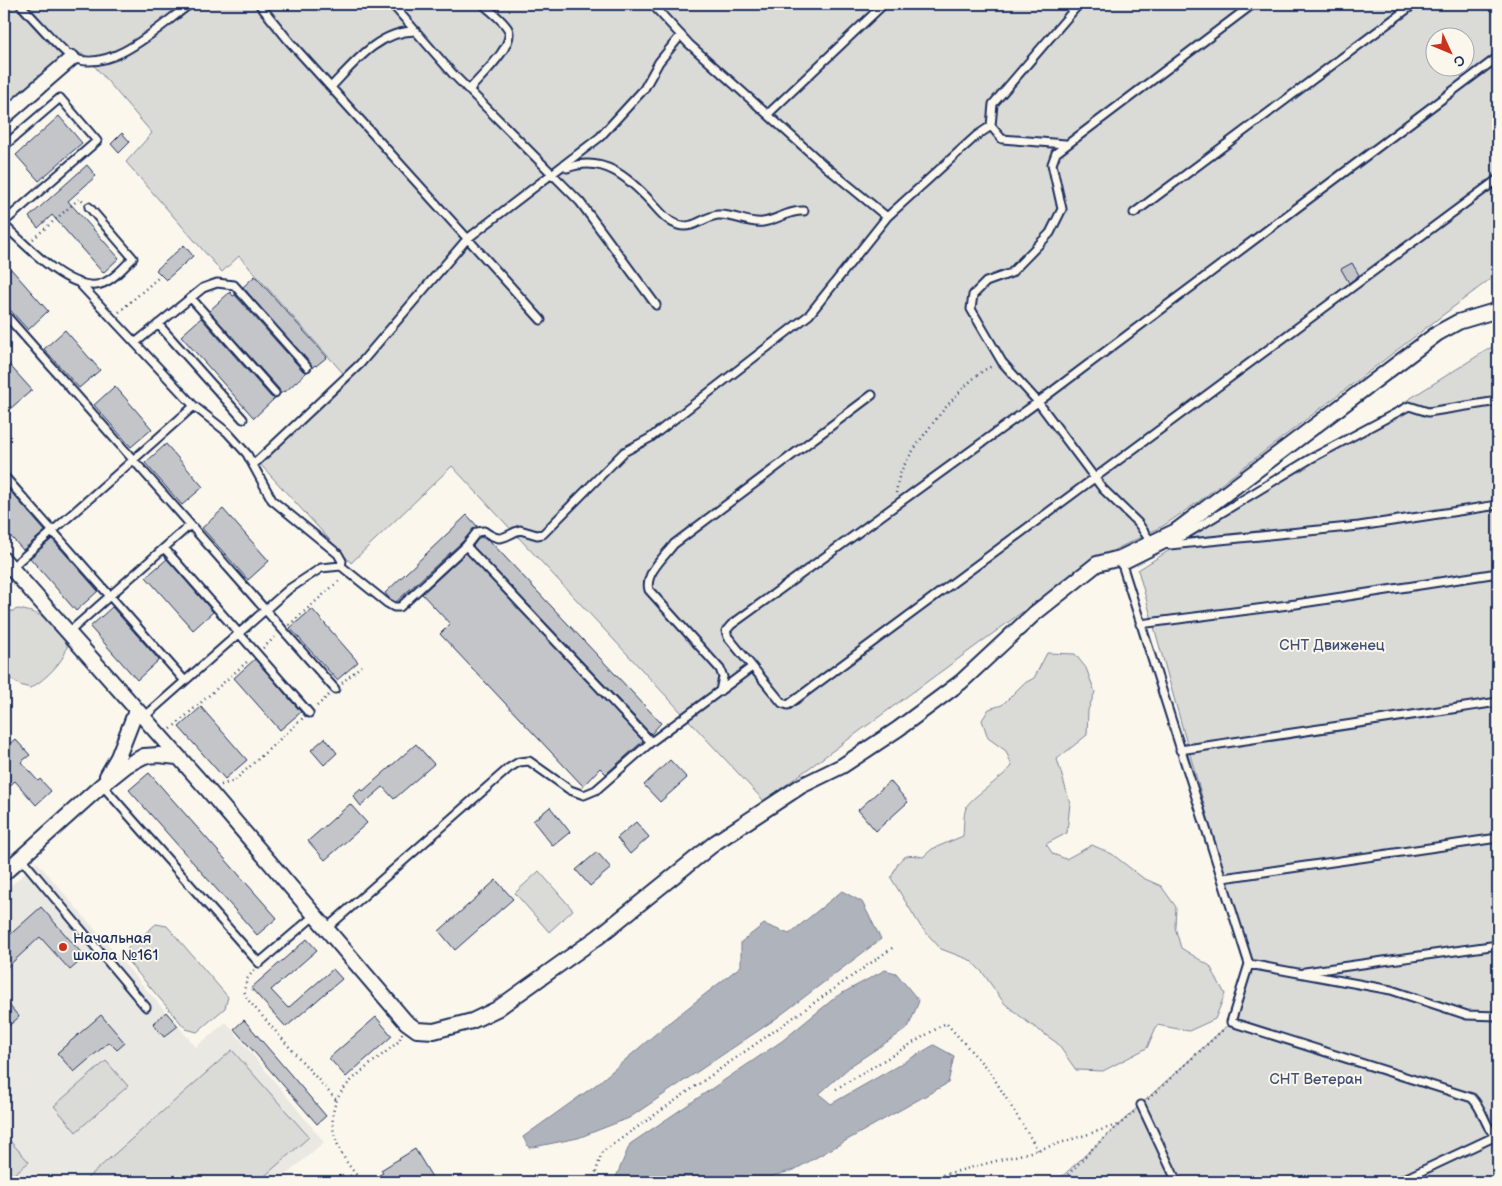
<svg xmlns="http://www.w3.org/2000/svg" width="1502" height="1186" viewBox="0 0 1502 1186" font-family="'Balsamiq Sans',sans-serif">
<style>
.built{fill:#eae8e2}
.green{fill:#dadad7;stroke:#7a849a;fill-rule:evenodd}
.water{fill:#afb3bb;stroke:#747e96}
.building{fill:#c3c5c9;stroke:#1b2f5e}
.lines{fill:none;stroke-linecap:round;stroke-linejoin:round}
.lane-casing{stroke:#1b2f5e;stroke-width:11}
.street-casing{stroke:#1b2f5e;stroke-width:18}
.path{stroke:#1b2f5e;stroke-width:2.5;stroke-dasharray:1 4;stroke-linecap:butt}
.lane{stroke:#fbf7ec;stroke-width:7}
.street{stroke:#fbf7ec;stroke-width:14}
.poi-dot{fill:#c8321e;stroke:#fbf7ec;stroke-width:2}
.labels{text-anchor:middle;stroke-width:4;stroke-linejoin:round;paint-order:stroke}
.park-label{font-size:15px;fill:#415176;stroke:#fbf7ec}
.poi-label{font-size:15px;fill:#1b2f5e;stroke:#fbf7ec;text-anchor:start}
</style>
<rect width="100%" height="100%" fill="#fbf7ec"/>
<filter id="ink" filterUnits="userSpaceOnUse"><feTurbulence type="fractalNoise" baseFrequency=".02" numOctaves="2"/><feDisplacementMap in="SourceGraphic" scale="10" xChannelSelector="R" yChannelSelector="G"/><feConvolveMatrix kernelMatrix="1 2 1 2 8 2 1 2 1" color-interpolation-filters="sRGB"/></filter>
<g filter="url(#ink)">
<path class="built" d="M37,862L196,1047L226,1022L324,1142L278,1182H4V892Z"/>
<path class="green" d="M4,4H1498V273L1198,502L1163,526L1092,561L764,801L452,466L351,563L260,464L350,381L239,256L222,272L126,162L152,133L85,55L74,52L4,107ZM1434,38H1464V68H1434Z
M1498,343V1182H1056L1231,1022L1249,964L1138,570Z
M18,609C36,612 58,620 66,638C74,654 43,682 30,688L20,685L4,675V614Z
M1047,653L1075,654L1086,668L1095,692L1088,710L1087,735L1057,759L1070,803L1067,833L1046,844L1053,854L1066,859L1092,845L1112,854L1143,878L1161,886L1176,907L1175,927L1181,948L1210,966L1225,994L1215,1019L1189,1031L1157,1025L1147,1048L1103,1071L1076,1070L1057,1043L1026,1021L1004,1003L983,973L970,960L941,949L921,927L891,878C900,859 901,852 923,857L932,849L963,836C964,827 963,816 966,808C969,798 1002,779 1012,766L1006,751L988,738L982,720L989,709L1002,705L1023,684L1034,678Z
M539,871L573,910L549,932L515,893Z
M156,924L167,926L228,997L225,1008L197,1032L186,1029L125,958L128,948Z
M232,1050L309,1137L258,1182H83Z
M106,1061L128,1086L76,1132L54,1106Z
M10,1141L29,1162L4,1182V1147Z"/>
<path class="water" d="M842,891L862,902L881,939L774,1020L629,1118L578,1138L529,1148L523,1137L597,1084L666,1025L741,966V942L764,924L789,934Z
M885,970L896,973L919,1001L908,1028L852,1065L819,1094L831,1104L934,1045L954,1056L948,1083L794,1170L773,1176L764,1182H614L630,1144L782,1041L837,996Z"/>
<path class="building" d="M59,116L82,143L39,181L16,155Z
M122,133L130,142L119,153L111,144Z
M87,165L96,176L68,201L119,258L103,273L52,215L38,228L29,217Z
M184,245L193,256L166,280L156,270Z
M1352,263L1359,275L1349,283L1341,269Z
M11,269L48,311L28,330L4,303V275Z
M255,276L327,357L316,366L315,365L312,368L243,287Z
M230,292L233,296L235,295L303,371L307,372L285,392L284,391L280,394L279,389L209,311Z
M201,318L271,397L275,398L254,418L181,336Z
M65,330L100,370L79,388L44,349Z
M4,359L32,390L11,408L4,400Z
M115,386L152,429L131,447L94,405Z
M166,444L203,487L182,505L145,463Z
M4,484L45,531L23,550L4,529Z
M223,509L269,561L248,580L202,528Z
M467,515L477,526L462,542L396,602L390,599L385,593Z
M480,537L489,540L661,723L651,734L473,546Z
M52,539L98,591L76,611L30,558Z
M466,553L643,741L606,774L600,768L583,786L440,634L450,624L422,594Z
M167,559L213,612L193,630L146,577Z
M112,607L159,660L137,680L90,627Z
M312,609L358,662L337,680L290,628Z
M255,659L301,712L280,730L234,678Z
M201,707L247,760L225,779L179,727Z
M325,738L337,753L324,765L311,750Z
M15,739L30,755L21,762L38,781L40,779L51,791L36,805L15,781L4,791V749Z
M416,744L434,764L394,799L383,787L361,806L353,796L361,789L363,791Z
M670,760L687,778L660,802L644,785Z
M149,773L277,918L257,935L129,790Z
M890,781L908,802L876,831L858,810Z
M350,804L367,823L325,860L308,841Z
M550,807L570,832L553,846L533,821Z
M636,822L649,837L630,854L617,838Z
M597,852L611,868L590,886L576,870Z
M496,880L513,899L455,950L439,931Z
M41,907L85,957L70,970L40,937L4,970V940Z
M307,939L317,950L271,990L288,1008L333,969L342,979L286,1027L251,988Z
M4,999L19,1017L4,1030Z
M166,1012L178,1026L164,1037L153,1024Z
M101,1015L125,1043L117,1050L109,1042L74,1072L57,1053Z
M376,1017L392,1036L346,1077L329,1058Z
M244,1020L326,1116L317,1124L234,1029Z
M415,1149L435,1182H384L379,1175L383,1173L381,1170Z"/>
<g class="lines">
<defs>
<path id="lane" d="M20,4C28,13 66,55 73,58C112,74 161,25 190,4
M259,4L289,41L541,320
M392,4L453,74L580,202L656,305
M652,4L689,44L825,166L887,217
M1498,57L1038,402L731,625L726,631L728,637L782,703L788,705L1498,179
M331,87C354,63 379,31 415,31
M469,90C479,78 516,45 508,29C503,20 490,11 483,4
M769,113L884,4
M1065,144L1002,139L991,126L993,104L1079,4
M4,146L60,98L97,141L4,222
M567,168C603,154 629,178 652,203C660,212 667,221 678,225C693,230 705,216 718,215C734,214 748,224 763,222C777,220 789,210 804,211
M1134,213L1414,4
M4,225C26,245 65,288 96,285C110,284 124,267 133,258L89,207
M80,284L194,406L227,432L247,454L272,500L338,554L342,561L341,566
M191,298L275,393
M4,313L335,689
M158,324L243,419
M135,343L203,288L217,283L234,285L307,367
M253,465L360,364L467,239L600,137L644,89L659,62L681,35
M4,476L185,681
M1151,542L1138,523L1103,489L1038,402L1002,362L971,309L973,295L986,282L1011,273L1050,233L1062,209L1052,164L1056,153L1253,4
M1170,545L1359,526L1498,505
M466,546L477,532L484,531C502,544 503,536 520,530L537,535L543,534L624,452L650,438L809,315L887,217L976,136L991,126
M164,548L309,713
M1120,558L1249,964L1231,1022L1472,1098C1484,1110 1485,1129 1498,1138
M1122,566L1188,533L1310,459L1409,406L1428,412L1498,401
M11,568L194,406
M1140,624L1296,604L1498,573
M68,633L190,525
M720,691L723,677L720,669L649,590C644,574 665,556 674,544L872,395
M143,718L289,589L321,568L341,566L387,603L394,607H400L466,546L651,742
M1180,750L1498,702
M102,785L259,963L315,915
M21,858L146,1007
M1223,878L1498,838
M327,928L509,768L519,762L529,761L570,790L584,795L596,790L651,742L752,667
M1249,964L1391,990L1467,1015L1498,1016
M1305,972L1498,945
M1141,1105L1177,1182
M1398,1182L1496,1136"/>
<path id="street" d="M4,117L72,58
M4,560L208,790L406,1022L417,1030L434,1031L472,1021L497,1009L598,937L716,842L801,786L842,766L898,729L961,682L1034,614L1097,564L1120,558L1176,531L1438,333L1458,322L1498,310
M107,776L118,757L136,711
M4,873L102,785L127,765L144,756L159,755L177,757"/>
</defs>
<use href="#lane" class="lane-casing"/>
<use href="#street" class="street-casing"/>
<path class="path" d="M33,239L80,198L83,201
M119,312L158,278
M896,493C897,487 898,480 900,474C909,450 969,372 993,366
M289,625L341,579
M263,648L275,637
M342,683L361,666
M317,706L329,695
M171,729L249,660
M221,785L234,781L303,718
M254,970L247,979L244,991L248,1000L337,1101
M836,1089L946,1023L990,1072L1038,1150
M1148,1099L1225,1028
M342,1182L354,1173
M363,1182C339,1158 318,1117 346,1086C361,1070 382,1056 399,1041L402,1033
M593,1182L602,1152L895,946
M930,1182L935,1177L1038,1150L1120,1124
M1061,1182L1095,1146L1135,1111"/>
<use href="#lane" class="lane"/>
<use href="#street" class="street"/>
</g>
</g>
<circle class="poi-dot" cx="63" cy="947" r="5"/>
<g class="labels">
<g class="park-label">
<text x="1332" y="650">СНТ Движенец</text>
<text x="1316" y="1084">СНТ Ветеран</text>
</g>
<g class="poi-label">
<text x="73" y="943">Начальная<tspan x="73" dy="17">школа №161</tspan></text>
</g>
</g>
<rect width="1502" height="1186" fill="none" stroke="#fbf7ec" stroke-width="20"/>
<rect x="10" y="10" width="1482" height="1166" fill="none" stroke="#1b2f5e" stroke-width="2" filter="url(#ink)"/>
<g transform="translate(1450 52) rotate(134)"><circle r="24" fill="#fbf7ec" stroke="#a1a7b3"/>
<path d="M0-4L9 19L0 12L-9 19Z" fill="#c8321e"/>
<text y="-8" font-size="14" font-weight="bold" text-anchor="middle" fill="#1b2f5e">С</text>
</g>
</svg>
